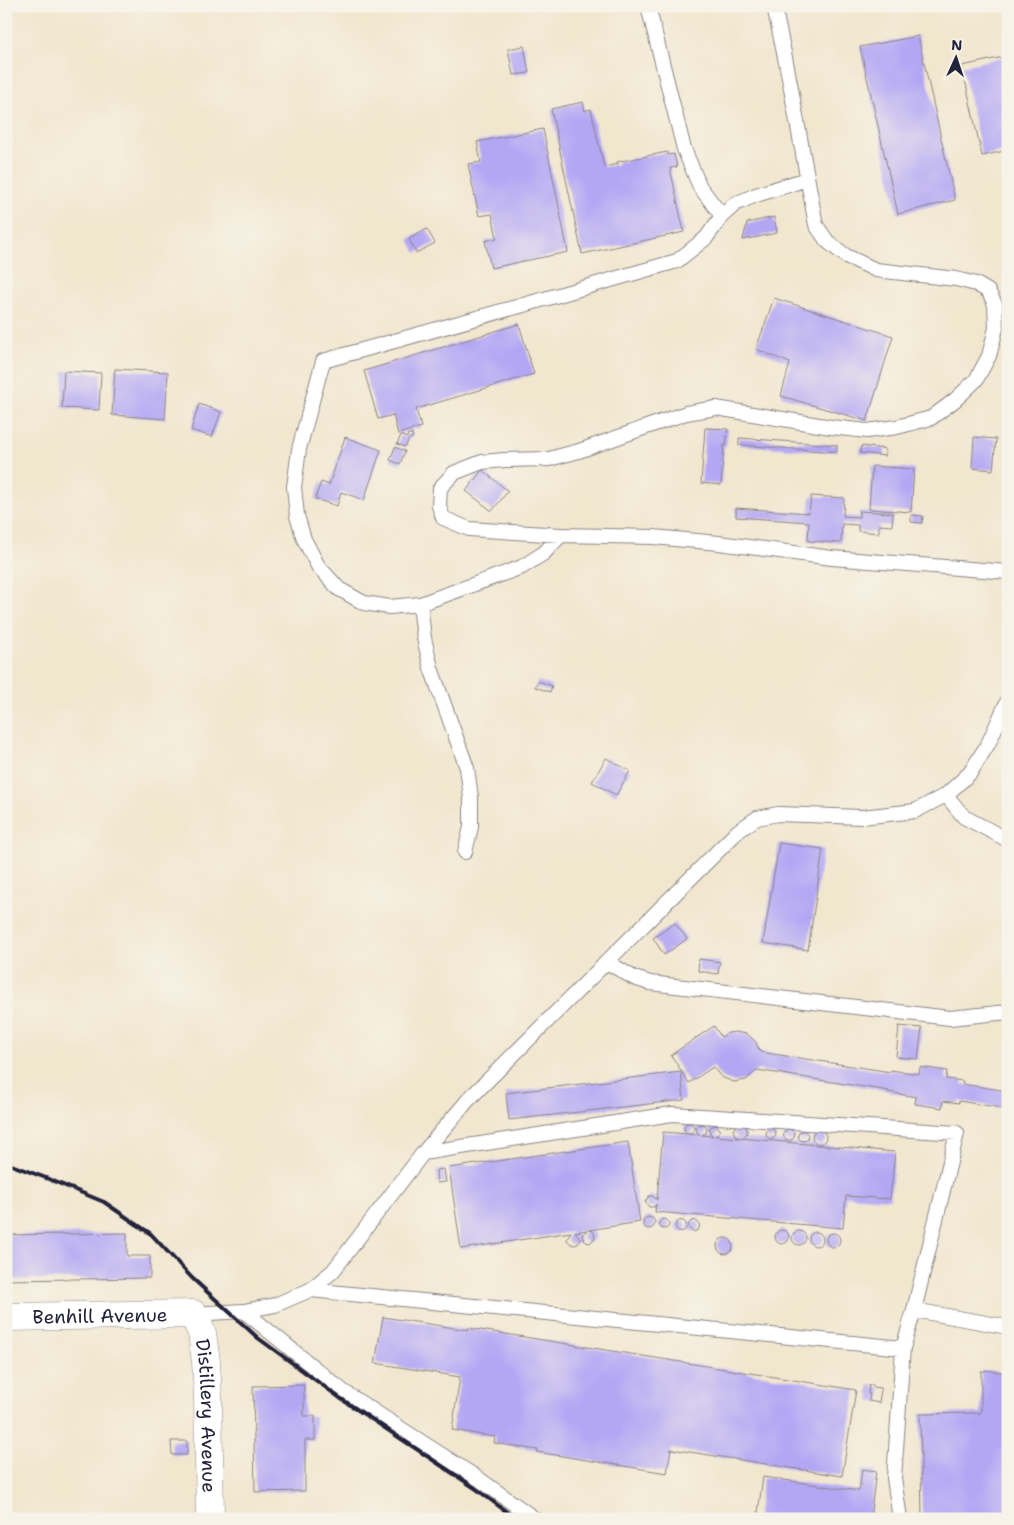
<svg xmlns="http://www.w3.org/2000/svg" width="1014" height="1525" viewBox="0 0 1014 1525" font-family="'Shantell Sans',sans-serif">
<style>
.building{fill:#b3a7f4}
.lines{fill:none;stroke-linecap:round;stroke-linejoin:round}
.service-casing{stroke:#8a8484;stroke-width:16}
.minor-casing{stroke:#8a8484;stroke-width:29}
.service{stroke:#fff;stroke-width:14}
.minor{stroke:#fff;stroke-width:28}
.rail{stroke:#22223b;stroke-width:4}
.labels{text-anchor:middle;stroke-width:4;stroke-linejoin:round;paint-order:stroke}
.street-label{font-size:19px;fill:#22223b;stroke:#f7f3e8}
</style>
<rect width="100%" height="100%" fill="#f7f3e8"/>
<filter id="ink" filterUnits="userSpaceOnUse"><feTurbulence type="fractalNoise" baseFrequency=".02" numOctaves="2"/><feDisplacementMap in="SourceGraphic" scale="10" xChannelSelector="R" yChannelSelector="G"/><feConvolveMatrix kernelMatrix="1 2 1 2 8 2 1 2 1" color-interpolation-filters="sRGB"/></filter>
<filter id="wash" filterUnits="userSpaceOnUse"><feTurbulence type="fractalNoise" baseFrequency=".0096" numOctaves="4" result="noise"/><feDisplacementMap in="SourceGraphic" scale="20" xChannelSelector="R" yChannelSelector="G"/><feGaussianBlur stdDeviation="1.12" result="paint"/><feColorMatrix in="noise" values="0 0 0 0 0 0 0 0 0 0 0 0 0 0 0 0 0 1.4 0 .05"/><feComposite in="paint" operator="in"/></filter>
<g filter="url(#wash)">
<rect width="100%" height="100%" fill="#f1e6ce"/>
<g id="blocks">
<path class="building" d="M918,36L955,200L898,214L860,47Z
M524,46L529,73L513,75L508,49Z
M1008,56V150L982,156L962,66Z
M583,102L585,111L591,109L604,167L618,164L617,162L667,152L668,155L674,154L677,167L670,168L684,232L582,254L551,109Z
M543,129L568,252L491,268L485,241L497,238L492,214L479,216L468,164L481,162L477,142Z
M774,217L777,233L743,240L747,223Z
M427,229L435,243L416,253L409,239Z
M774,298L893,336L867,421L781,396L790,363L756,349Z
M519,324L534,374L416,409L421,427L398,434L393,415L378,419L364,371Z
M115,369L168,372L165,419L112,415Z
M64,371L101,373L99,410L62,408Z
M199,404L221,412L212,437L191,430Z
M705,428L728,429L726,446L724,445L721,485L701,483Z
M408,434H412L413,437L409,439L405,447L397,444L401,435L407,438Z
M345,437L381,450L364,500L341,492L337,506L315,499L321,482L329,485Z
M974,437L996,439L993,470L972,468Z
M739,438L837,445V452L739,445Z
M861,446L885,449V456L860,453Z
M395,447L405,451L400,464L390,460Z
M872,466L914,469L911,512L869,509Z
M482,470L508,491L492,511L466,491Z
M811,496L844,498L843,516L859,517V511L893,513L892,526L879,525V533L858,531V525L842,524L841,543L808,541L809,522L736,517V508L809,513Z
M911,515L923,516L922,523L911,522Z
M538,681L552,686L550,692L535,687Z
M606,758L630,771L616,795L592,782Z
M779,843L823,849L808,950L763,943Z
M675,923L687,939L664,955L653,938Z
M699,959L720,962L718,974L698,971Z
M714,1026L721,1037L728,1033L735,1032L747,1034L756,1042L760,1052L891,1072V1070L919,1074L920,1067L947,1071L946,1079L963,1081L962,1084L1008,1091V1109L959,1101V1103L943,1101L942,1108L915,1104L916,1097L888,1092L889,1091L757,1070L746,1080L734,1082L721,1077L713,1067L689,1083L671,1055Z
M899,1026L922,1028L918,1059L896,1057Z
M681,1072L684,1100L509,1120L506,1093Z
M684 1128a5 5 0 1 1 10 0a5 5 0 1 1-10 0Z
M702,1124L706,1126L707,1129L706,1133L702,1135L713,1136L710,1133L709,1128L715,1125L718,1127L720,1129L719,1133L715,1136L739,1138L735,1135L733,1130L735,1127L740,1124L744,1125L747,1129V1133L744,1137L740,1138L895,1152L890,1199L846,1196L843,1228L655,1212L656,1204L654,1207H649L645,1202L649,1196H653L657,1200L663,1132L700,1135L697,1132L696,1128L699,1125Z
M766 1134a5 5 0 1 1 10 0a5 5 0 1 1-10 0Z
M783.5 1135a5.5 5.5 0 1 1 11 0a5.5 5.5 0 1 1-11 0Z
M812 1137a7 7 0 1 1 14 0a7 7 0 1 1-14 0Z
M798 1136a5 5 0 1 1 10 0a5 5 0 1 1-10 0Z
M628,1142L640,1222L589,1230L593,1231L595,1236L594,1239L590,1243L586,1242L583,1239L582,1235L587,1230L575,1232L580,1238L579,1243L575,1245L571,1244L567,1240L568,1236L571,1232L461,1249L449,1168Z
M444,1169L446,1182L437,1183L436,1170Z
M643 1223a6 6 0 1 1 12 0a6 6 0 1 1-12 0Z
M659 1224a5 5 0 1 1 10 0a5 5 0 1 1-10 0Z
M688.5 1226a5.5 5.5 0 1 1 11 0a5.5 5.5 0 1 1-11 0Z
M675.5 1226a5.5 5.5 0 1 1 11 0a5.5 5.5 0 1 1-11 0Z
M775 1237a7 7 0 1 1 14 0a7 7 0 1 1-14 0Z
M792 1238a7 7 0 1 1 14 0a7 7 0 1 1-14 0Z
M809 1239a7 7 0 1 1 14 0a7 7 0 1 1-14 0Z
M127,1233V1256H150V1278L6,1280V1235Z
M826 1240a7 7 0 1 1 14 0a7 7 0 1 1-14 0Z
M717 1246a8 8 0 1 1 16 0a8 8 0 1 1-16 0Z
M383,1317L468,1330V1328L856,1390L842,1476L671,1449L667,1473L537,1452L538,1450L494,1443L495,1437L452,1430L460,1377L375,1363Z
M986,1370L1008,1373V1496H1006V1519H922L920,1414L981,1413V1371H986Z
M304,1385V1416H315V1440H305V1491L255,1492L253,1386Z
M869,1385H873V1387L881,1388L879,1403L869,1401L870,1394H868Z
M171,1441H187V1455H172Z
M862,1469L876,1471L870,1519H757L763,1477L859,1491Z"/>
</g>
</g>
<g filter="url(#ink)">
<use href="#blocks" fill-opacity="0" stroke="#8a8484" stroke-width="1"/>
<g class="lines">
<defs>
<path id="service" d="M648,6L684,149L700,187L722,216
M774,6L787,67L816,225L827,241L846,256L876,270L956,279L976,284L988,291L995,304L996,328L989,356L976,380L955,400L931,418L897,427L867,431L831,427L716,408L686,413L579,451L549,459L505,460L482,462L454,473L440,488L439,506L443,518L469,529L561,535L653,537L719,543L832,558L1008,572
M561,535L544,553L522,567L420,604L390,607L364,603L339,589L318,566L304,539L297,516L294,487L299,449L323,361L527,304L677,261L706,238L722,216L735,204L756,195L807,179
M420,604L424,638L431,668L467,768L471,797V827L465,852
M946,795L964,817L1008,840
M607,962L634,978L650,983L950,1018L1008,1012
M310,1290L903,1348L914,1310L957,1133L672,1114L423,1153
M914,1310L1008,1327
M244,1311L275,1305L310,1290L333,1271L423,1153L469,1099L738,831L757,818L778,814L862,817L915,811L946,795L970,773L988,744L1008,700
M193,1314L244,1311L344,1392L479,1479L535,1519
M900,1519L894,1478L903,1348"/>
<g id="minor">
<path id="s1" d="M6,1317L193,1314L202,1333L206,1362L208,1396L210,1519"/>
</g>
</defs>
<use href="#service" class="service-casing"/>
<use href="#minor" class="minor-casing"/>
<use href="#service" class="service"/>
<use href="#minor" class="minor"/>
<path class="rail" d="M6,1163L46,1178L104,1202L151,1234L192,1278L258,1338L340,1398L475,1488L516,1519"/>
</g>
</g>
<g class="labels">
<g class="street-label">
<text dy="7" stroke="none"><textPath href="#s1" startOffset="94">Benhill Avenue</textPath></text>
<text dy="7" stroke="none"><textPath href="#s1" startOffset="291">Distillery Avenue</textPath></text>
</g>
</g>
<rect width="1014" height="1525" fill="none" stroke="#f7f3e8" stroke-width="25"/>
<g transform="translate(956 58) rotate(3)" stroke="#f7f3e8" stroke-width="4" paint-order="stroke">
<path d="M0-4L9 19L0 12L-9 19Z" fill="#22223b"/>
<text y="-8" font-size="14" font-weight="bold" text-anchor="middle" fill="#22223b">N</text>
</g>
</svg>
